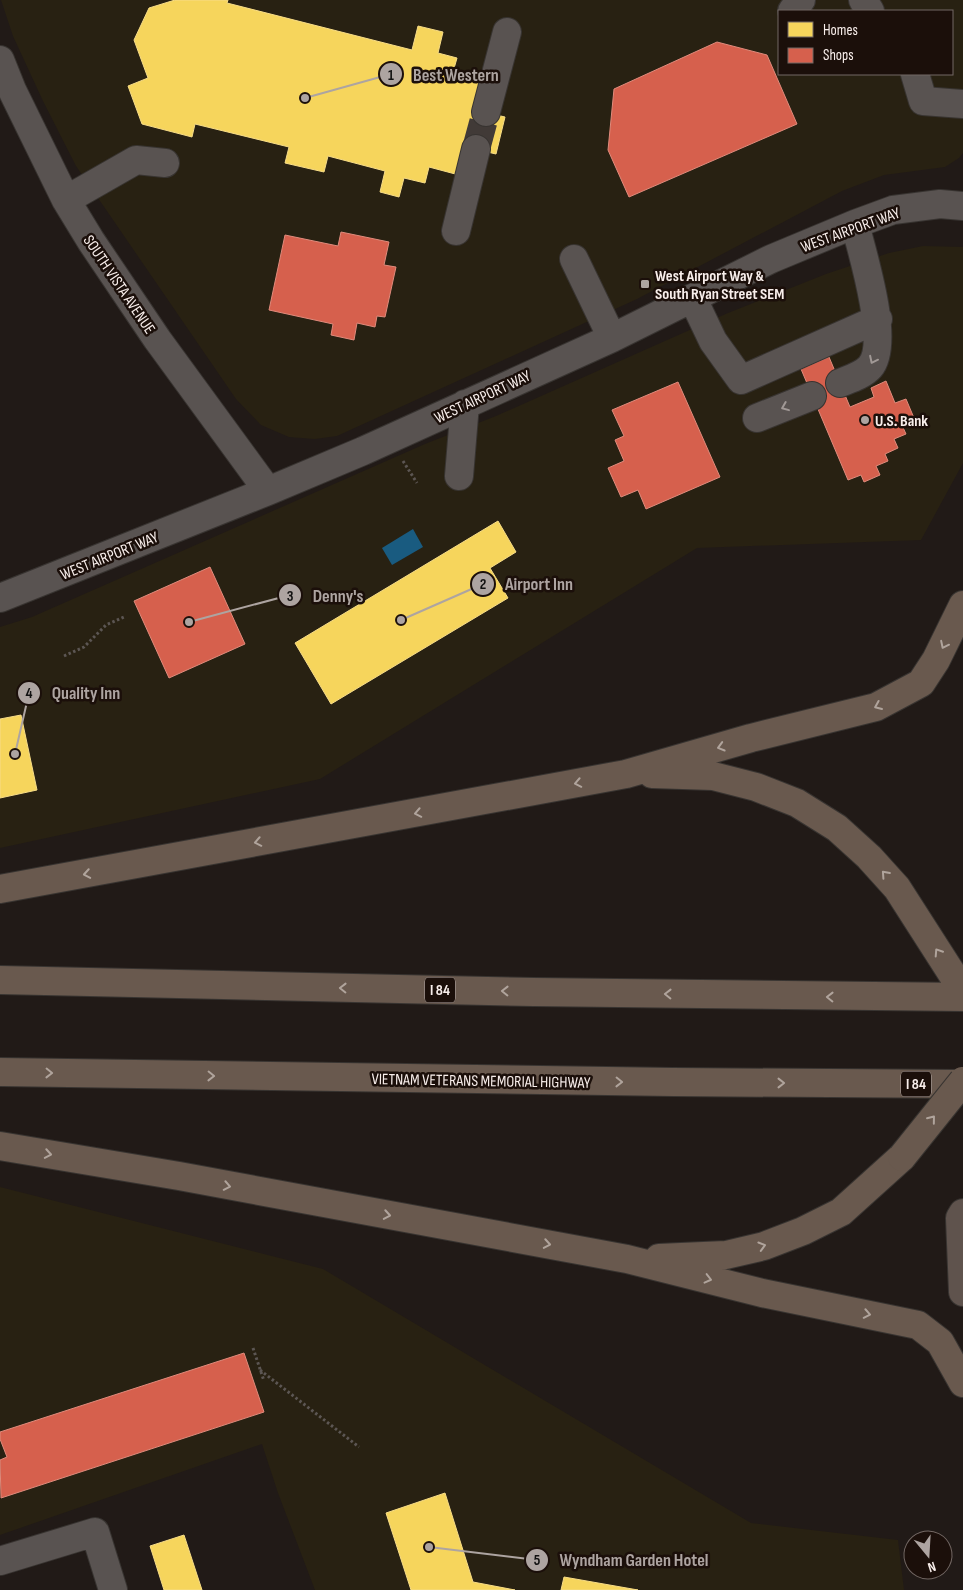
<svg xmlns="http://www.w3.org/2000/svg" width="963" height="1590" viewBox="0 0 963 1590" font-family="'Sofia Sans Condensed',sans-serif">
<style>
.commercial{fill:#282112;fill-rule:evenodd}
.water{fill:#195b80}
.homes{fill:#f6d55c;stroke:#f7dc87}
.shops{fill:#d6604d;stroke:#e08b7c}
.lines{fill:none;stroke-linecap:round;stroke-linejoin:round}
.minor-tunnel{stroke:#413a37;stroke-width:28;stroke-dasharray:28 14;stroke-linecap:butt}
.minor-casing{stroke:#383431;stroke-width:30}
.major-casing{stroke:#383431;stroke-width:30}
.highway-casing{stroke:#383431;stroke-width:30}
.path{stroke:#5c5653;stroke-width:3;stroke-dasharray:2.5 2.5;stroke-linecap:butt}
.minor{stroke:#595351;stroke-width:28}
.major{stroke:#5f534d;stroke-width:28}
.highway{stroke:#69594e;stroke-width:28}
.highway-bridge-casing{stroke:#383431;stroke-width:30;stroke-linecap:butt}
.highway-bridge{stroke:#69594e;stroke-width:28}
.oneway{stroke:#a19996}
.oneway2{stroke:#b0a49c}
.poi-dot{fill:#ada4a1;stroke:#1b0f0a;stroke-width:2}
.labels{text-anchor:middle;stroke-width:5;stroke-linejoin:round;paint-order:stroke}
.shield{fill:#1b0f0a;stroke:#b6aba8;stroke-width:1}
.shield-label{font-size:15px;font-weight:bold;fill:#f8eeeb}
.street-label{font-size:16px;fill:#f8eeeb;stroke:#1b0f0a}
.poi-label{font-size:16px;font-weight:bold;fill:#f8eeeb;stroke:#1b0f0a;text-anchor:start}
.leader{fill:none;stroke:#ada4a1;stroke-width:2}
.callout-dot{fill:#ada4a1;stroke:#1b0f0a;stroke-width:2}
.mark-label{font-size:15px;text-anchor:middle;font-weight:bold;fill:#111}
.callout-label{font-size:18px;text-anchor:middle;font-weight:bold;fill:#ada4a1;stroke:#1b0f0a;stroke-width:5;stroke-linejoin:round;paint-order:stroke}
</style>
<rect width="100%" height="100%" fill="#211a17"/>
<path class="commercial" d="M1,0H963V153L959,158L945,167L884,175L842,191L637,299L337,436L315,439L289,437L261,425L236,399L76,166L43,101L13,36ZM779,11H952V74H779Z
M923,246L963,247V463L921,540L697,548L320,779L0,848V627L32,617L425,444L496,416L728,313L826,274L889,253Z
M0,1187L323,1269L751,1523L898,1540L904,1590H315L278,1493L262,1444L0,1535Z"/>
<path class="water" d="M413,529L423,547L392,565L382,548Z"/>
<path class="homes" d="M175,0H228L227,3L412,50L418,26L443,32L438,53L457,58L453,72L483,79L475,110L505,117L496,154L466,147L459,175L429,167L425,183L404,178L399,197L380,192L385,171L328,156L324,172L285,163L289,147L195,124L192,137L142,124L128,86L148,78L134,40L149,8Z
M498,521L516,552L490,568L508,598L331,704L295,643Z
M21,715L37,790L0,798V719Z
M445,1493L473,1582L515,1590H411L386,1513Z
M184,1535L202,1590H164L150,1546Z
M564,1577L638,1590H561Z"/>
<path class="shops" d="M717,42L767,55L797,124L629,197L608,150L614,89Z
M341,232L389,242L384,265L396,267L385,317L377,316L375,327L357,323L354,340L331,335L333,324L269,310L285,235L338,246Z
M829,357L850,407L874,397L871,388L886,381L895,403L906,399L914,418L901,423L906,434L894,439L898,448L885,454L888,461L876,466L880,475L864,482L861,475L848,480L801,369Z
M678,382L720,477L646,509L638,490L621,497L608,468L624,461L615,440L624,436L612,410Z
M210,567L245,644L169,678L134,601Z
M244,1353L264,1412L1,1498L0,1460L7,1457L0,1439V1432Z"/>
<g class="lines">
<path class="minor-tunnel" d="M476,149L486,112"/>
<defs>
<path id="minor" d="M863,0L870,11
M792,11L801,0
M0,60L12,90L66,200L91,241L157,339L268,491
M915,74L923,101L963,104
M486,112L507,32
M66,200L136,160L165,163
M456,231L476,149
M574,259L612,338
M693,299L713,341L741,380L878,319
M840,383C850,379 863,375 870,367C891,343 862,253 855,224
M757,418L812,396
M459,476L465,404
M0,598L268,491L363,451L612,338L771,259L855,224L893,210L940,204L963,206
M0,1561L95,1532L113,1590"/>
<path id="major" d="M963,1213L960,1218L963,1292"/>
<path id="highway" d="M652,774L713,776L756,787L797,803L837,828L869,857L897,888L963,991
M0,889L626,774L751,738L876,707L921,683L936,660L963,605
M0,980L534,992L963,997
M0,1072L673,1082L963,1084
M0,1146L179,1176L627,1259L762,1293L918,1325L940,1342L963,1383
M659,1258L726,1255L764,1246L803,1231L841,1212L902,1157"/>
</defs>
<use href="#minor" class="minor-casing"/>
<use href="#major" class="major-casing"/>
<use href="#highway" class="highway-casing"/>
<path class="path" d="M403,461L417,483
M64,656L84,647L106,625L126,616
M253,1348L264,1381
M260,1370L359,1447"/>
<use href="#minor" class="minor"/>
<use href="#major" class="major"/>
<use href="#highway" class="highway"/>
<defs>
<path id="highway-bridge" d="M902,1157L963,1081"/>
</defs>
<use href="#highway-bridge" class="highway-bridge-casing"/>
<use href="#highway-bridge" class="highway-bridge"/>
</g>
<defs><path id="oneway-chevron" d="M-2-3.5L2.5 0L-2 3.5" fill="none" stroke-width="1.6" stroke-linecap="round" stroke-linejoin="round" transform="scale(1.25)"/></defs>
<g class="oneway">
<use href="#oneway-chevron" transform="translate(873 360) rotate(116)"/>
<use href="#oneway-chevron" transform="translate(785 407) rotate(158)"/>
</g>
<g class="oneway2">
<use href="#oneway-chevron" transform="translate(944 645) rotate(116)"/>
<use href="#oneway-chevron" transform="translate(878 706) rotate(157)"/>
<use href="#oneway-chevron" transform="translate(721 747) rotate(164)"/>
<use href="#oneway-chevron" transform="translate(578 783) rotate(169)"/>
<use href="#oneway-chevron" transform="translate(418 813) rotate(169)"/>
<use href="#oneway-chevron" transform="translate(258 842) rotate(169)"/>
<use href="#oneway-chevron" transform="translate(87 874) rotate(170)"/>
<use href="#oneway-chevron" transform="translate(885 874) rotate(-132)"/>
<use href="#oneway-chevron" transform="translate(938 952) rotate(-123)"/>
<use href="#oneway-chevron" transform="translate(343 988) rotate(-179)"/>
<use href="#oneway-chevron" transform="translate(505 991) rotate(-179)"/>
<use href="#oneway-chevron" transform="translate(668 994) rotate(-179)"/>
<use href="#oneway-chevron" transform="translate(830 997) rotate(-179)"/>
<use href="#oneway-chevron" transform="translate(49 1073) rotate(1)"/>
<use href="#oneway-chevron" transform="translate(211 1076) rotate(1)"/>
<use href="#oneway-chevron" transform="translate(619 1082) rotate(1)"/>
<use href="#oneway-chevron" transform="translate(781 1083)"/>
<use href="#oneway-chevron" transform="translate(932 1119) rotate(-51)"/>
<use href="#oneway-chevron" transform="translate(48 1154) rotate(10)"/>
<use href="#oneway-chevron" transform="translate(227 1186) rotate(11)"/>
<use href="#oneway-chevron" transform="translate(387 1215) rotate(10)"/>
<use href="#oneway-chevron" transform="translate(547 1244) rotate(10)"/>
<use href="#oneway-chevron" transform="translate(762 1246) rotate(-16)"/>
<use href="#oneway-chevron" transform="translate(708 1279) rotate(14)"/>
<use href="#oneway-chevron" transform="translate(867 1314) rotate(11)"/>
</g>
<g class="poi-dot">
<rect x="640" y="279" width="10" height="10" rx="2.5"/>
<circle cx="865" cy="420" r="5"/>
</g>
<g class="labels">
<g class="shield">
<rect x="425" y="977.5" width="30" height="25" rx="4"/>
<rect x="901" y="1071.5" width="30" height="25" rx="4"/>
</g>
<g class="shield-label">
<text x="440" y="995">I 84</text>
<text x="916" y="1089">I 84</text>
</g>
<g class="street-label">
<text transform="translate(850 229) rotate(-20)" y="6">WEST AIRPORT WAY</text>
<text transform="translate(120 284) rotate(56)" y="6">SOUTH VISTA AVENUE</text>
<text transform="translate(482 396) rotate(-25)" y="6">WEST AIRPORT WAY</text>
<text transform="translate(109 555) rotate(-22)" y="6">WEST AIRPORT WAY</text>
<text transform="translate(481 1080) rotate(1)" y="6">VIETNAM VETERANS MEMORIAL HIGHWAY</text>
</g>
<g class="poi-label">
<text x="655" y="281">West Airport Way &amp;<tspan x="655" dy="18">South Ryan Street SEM</tspan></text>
<text x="875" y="426">U.S. Bank</text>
</g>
</g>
<path class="leader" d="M305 98L391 74M401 620L483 584M189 622L290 595M15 754L29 693M429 1547L537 1560"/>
<g class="callout-dot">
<circle cx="305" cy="98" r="5"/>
<circle cx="401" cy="620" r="5"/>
<circle cx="189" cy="622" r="5"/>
<circle cx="15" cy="754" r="5"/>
<circle cx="429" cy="1547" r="5"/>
<circle cx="391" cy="74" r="12"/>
<circle cx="483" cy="584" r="12"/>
<circle cx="290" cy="595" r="12"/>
<circle cx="29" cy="693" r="12"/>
<circle cx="537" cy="1560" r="12"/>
</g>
<g class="mark-label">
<text x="391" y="80">1</text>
<text x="483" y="589">2</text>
<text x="290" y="601">3</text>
<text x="29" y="698">4</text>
<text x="537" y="1565">5</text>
</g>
<g class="callout-label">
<text x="456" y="81">Best Western</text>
<text x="539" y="590">Airport Inn</text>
<text x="338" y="602">Denny's</text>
<text x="86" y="699">Quality Inn</text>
<text x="634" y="1566">Wyndham Garden Hotel</text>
</g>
<rect x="778" y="10" width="175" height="65" fill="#1b0f0a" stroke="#736864"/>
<rect x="788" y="22" width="25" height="15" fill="#f6d55c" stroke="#736864"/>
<text x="823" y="35" font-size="15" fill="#f8eeeb">Homes</text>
<rect x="788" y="48" width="25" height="15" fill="#d6604d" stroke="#736864"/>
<text x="823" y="60" font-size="15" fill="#f8eeeb">Shops</text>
<g transform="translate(928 1555) rotate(162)"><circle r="24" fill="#1b0f0a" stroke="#736864"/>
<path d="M0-4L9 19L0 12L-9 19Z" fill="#ada4a1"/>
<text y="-8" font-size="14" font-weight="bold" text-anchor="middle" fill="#f8eeeb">N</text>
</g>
</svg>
